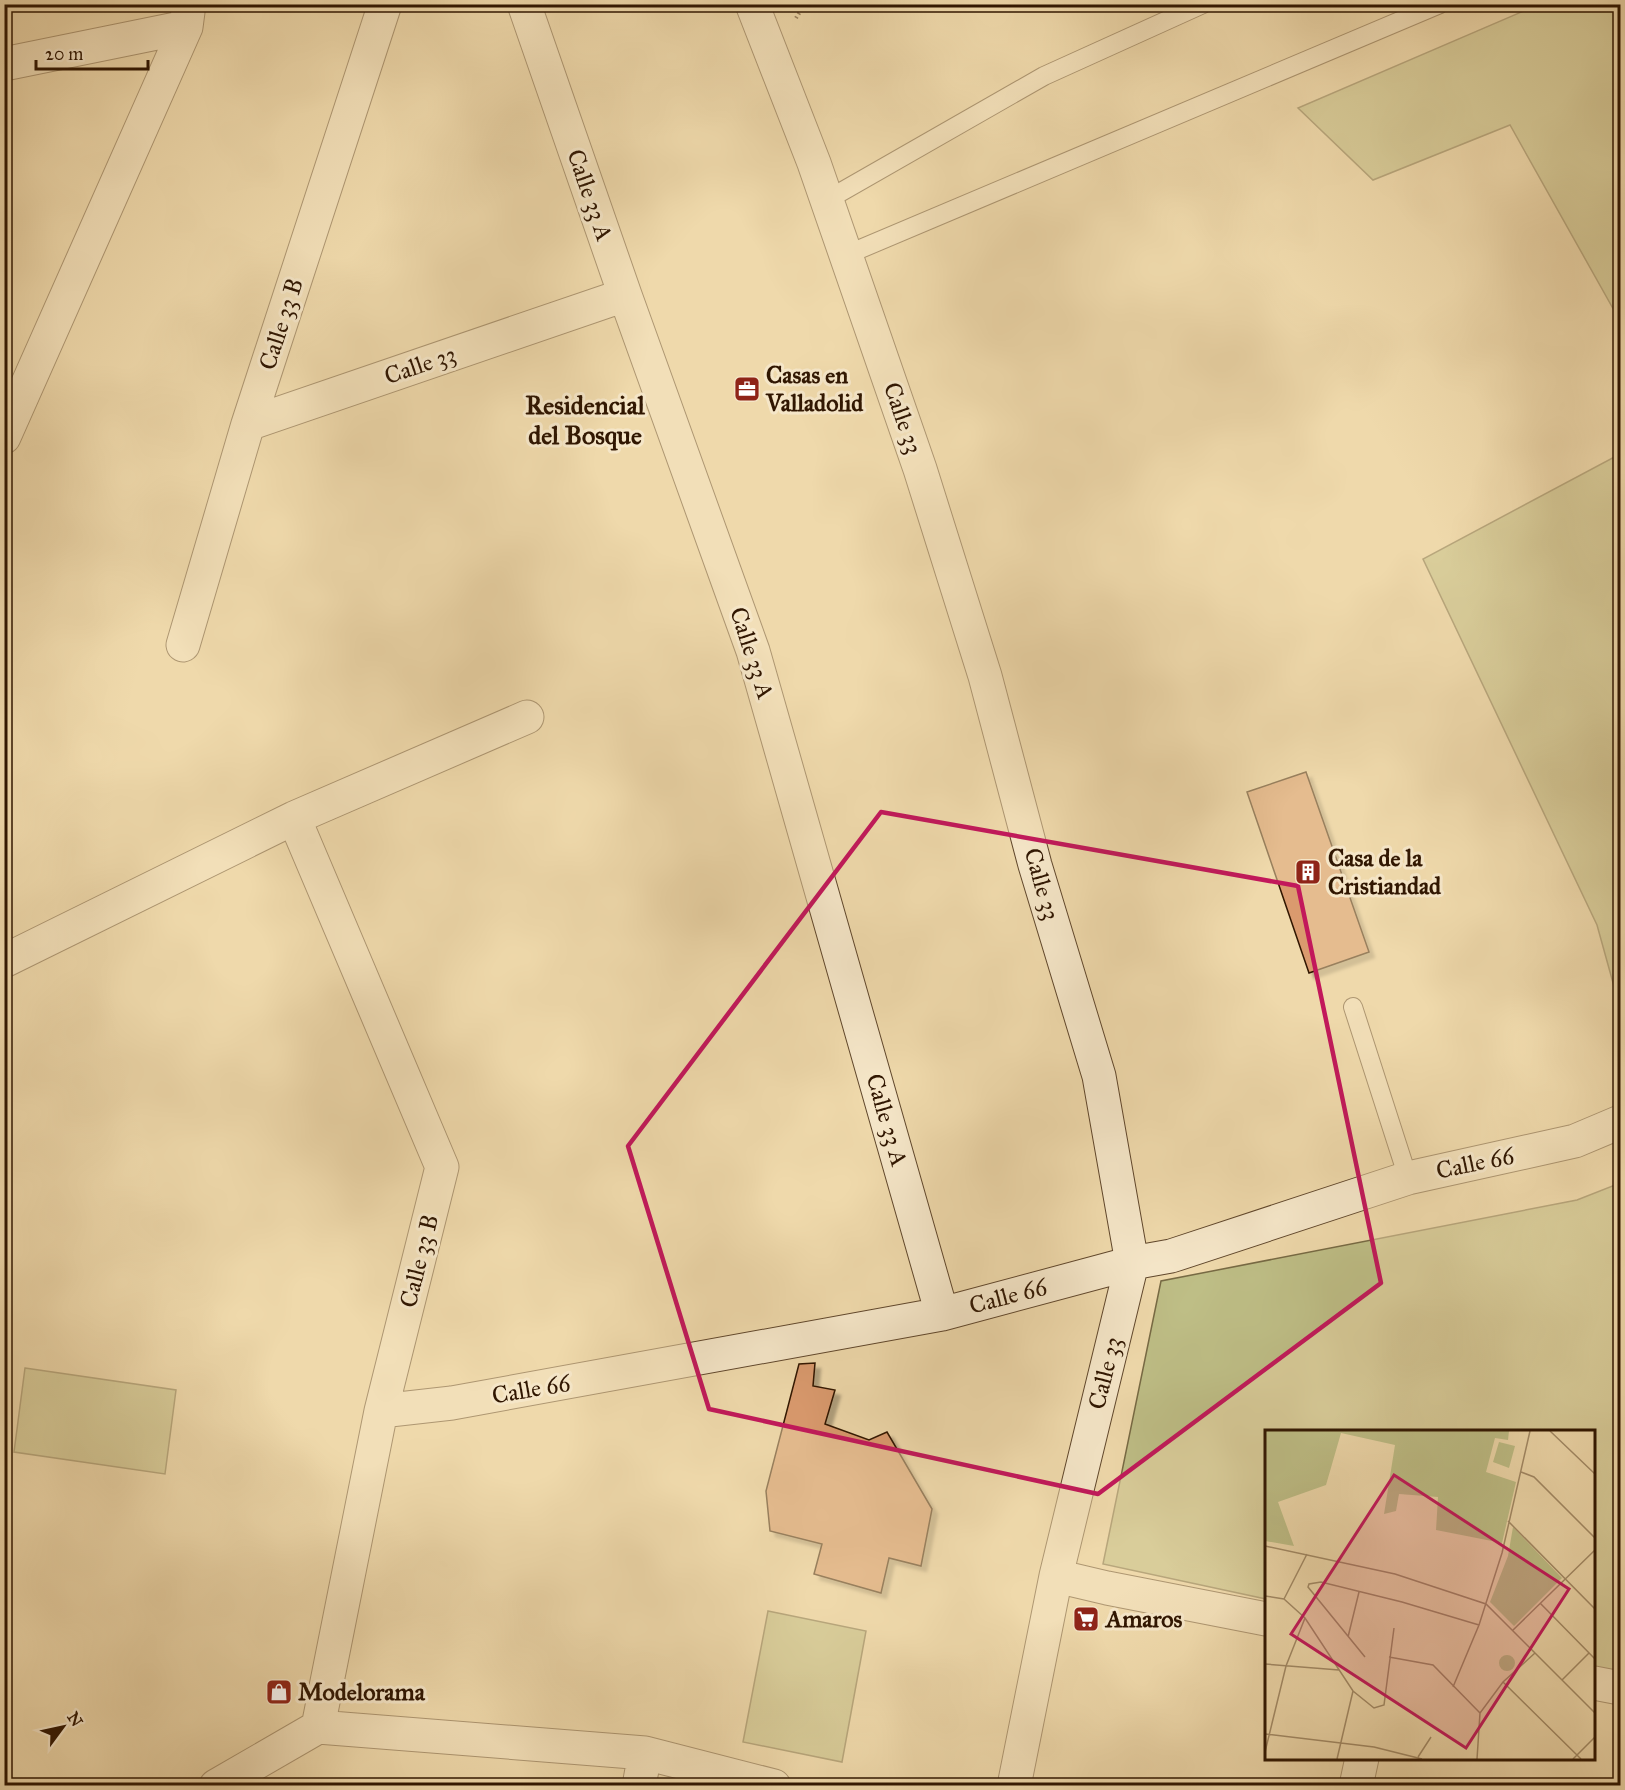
<svg xmlns="http://www.w3.org/2000/svg" width="1625" height="1790" viewBox="0 0 1625 1790" font-family="'IM FELL Great Primer',serif">
<style>
.green{fill:#bebe86;stroke:#776a44;stroke-width:1.5}
.building{fill:#da9a6e;stroke:#301601;stroke-width:1.5;filter:url(#shadow)}
.lines{fill:none;stroke-linecap:round;stroke-linejoin:round}
.lane-casing{stroke:#60472c;stroke-width:20}
.street-casing{stroke:#60472c;stroke-width:35}
.path{stroke:#301601;stroke-width:4;stroke-dasharray:1.5 3;stroke-linecap:butt}
.lane{stroke:#f5e6c8;stroke-width:18}
.street{stroke:#f5e6c8;stroke-width:33}
.marked{fill:none;stroke:#c2185b;stroke-width:4.5;stroke-linejoin:round}
.labels{text-anchor:middle;stroke-width:6;stroke-linejoin:round;paint-order:stroke}
.street-label{font-size:24px;fill:#301601;stroke:#f5e6c8}
.poi-label{font-size:24px;font-weight:bold;fill:#301601;stroke:#f5e6c8;text-anchor:start}
.neighbourhood-label{font-size:26px;font-weight:bold;fill:#301601;stroke:#f5e6c8}
.inset-road{fill:none;stroke:#a38b67;stroke-width:1.5}
.view{fill:#c2185b;fill-opacity:0.15;stroke:#c2185b;stroke-width:3}
.inset-edge{fill:none;stroke:#301601;stroke-width:3}
</style>
<defs>
<filter id="shadow"><feDropShadow dx="5.5" dy="5.5" stdDeviation="1.5" flood-color="#0004"/></filter>
</defs>
<rect width="100%" height="100%" fill="#efd9ab"/>
<filter id="stains"><feTurbulence type="fractalNoise" baseFrequency=".00333" numOctaves="4"/><feColorMatrix values="0 0 0 0 .2 0 0 0 0 .09 0 0 0 0 .02 0 0 0 .5 -.17"/></filter>
<radialGradient id="worn" r=".72"><stop offset=".6" stop-color="#630" stop-opacity="0"/><stop offset="1" stop-color="#630" stop-opacity=".3"/></radialGradient>
<path class="green" d="M1540,4L1620,5V321L1510,125L1373,180L1298,108Z
M1620,454V1008L1597,925L1423,559Z
M1620,1183V1676L1594,1670V1432H1266V1599L1103,1564L1161,1281L1577,1200Z
M25,1368L176,1390L165,1474L14,1452Z
M768,1611L866,1631L842,1762L743,1742Z"/>
<path class="building" d="M1306,772L1369,952L1309,973L1247,792Z
M1306,772L1369,952L1309,973L1247,792Z
M815,1363L813,1386L835,1390L825,1424L869,1440L887,1432L932,1509L921,1566L889,1558L881,1593L814,1574L822,1544L770,1531L766,1491L799,1364Z"/>
<g class="lines">
<defs>
<path id="lane" d="M827,200L1044,76L1203,4
M846,255L1440,4
M1353,1007L1408,1178"/>
<path id="street" d="M524,4L625,295L753,651L942,1314
M752,4L814,163L920,469L985,676L1035,865L1099,1076L1132,1263L1056,1576L1014,1786
M4,64L186,27
M248,424L625,295
M4,437L186,27L189,4
M183,645L248,424L385,4
M294,818L442,1167L381,1411L318,1727
M4,961L294,818L527,717
M381,1411L452,1403L942,1314L1132,1263L1171,1256L1408,1178L1575,1141L1620,1122
M1056,1576L1107,1588L1266,1619
M1594,1683L1620,1688
M216,1786L318,1727L645,1753L774,1786
M639,1786L645,1753
M1356,1786L1362,1758"/>
</defs>
<use href="#lane" class="lane-casing"/>
<use href="#street" class="street-casing"/>
<path class="path" d="M796,18L805,4"/>
<use href="#lane" class="lane"/>
<use href="#street" class="street"/>
</g>
<path d="M0 0H1625V1790H0ZM881,812L1298,886L1381,1283L1098,1494L709,1409L628,1146Z" fill="#efd9ab" fill-opacity=".55" fill-rule="evenodd"/>
<path class="marked" d="M881,812L1298,886L1381,1283L1098,1494L709,1409L628,1146Z"/>
<defs>
<symbol id="office-square" viewBox="-11 -11 22 22"><rect x="-9" y="-9" width="18" height="18" rx="4" fill="#8f2418" stroke="#f5e6c8"/><path d="M-6-3h4V-5.5h4V-3h4V5H-6ZM-1-4.5V-3h2v-1.5ZM-6 0V1H6V0Z" fill="#fff"/></symbol>
<symbol id="building-square" viewBox="-11 -11 22 22"><rect x="-9" y="-9" width="18" height="18" rx="4" fill="#8f2418" stroke="#f5e6c8"/><path d="M-4-6H4V6H1V3H-1V6H-4ZM-2.5-4.3h1.7v1.8h-1.7ZM.8-4.3h1.7v1.8H.8ZM-2.5-1h1.7V.8h-1.7ZM.8-1h1.7V.8H.8Z" fill="#fff"/></symbol>
<symbol id="supermarket-square" viewBox="-11 -11 22 22"><rect x="-9" y="-9" width="18" height="18" rx="4" fill="#8f2418" stroke="#f5e6c8"/><path d="M-6-5.5h2.5l.6 2H6L4.5 2H-2.5L-4.4-4H-6ZM-1.5 3.2a1.3 1.3 0 1 0 .1 0ZM3 3.2a1.3 1.3 0 1 0 .1 0Z" fill="#fff"/></symbol>
<symbol id="shop-square" viewBox="-11 -11 22 22"><rect x="-9" y="-9" width="18" height="18" rx="4" fill="#8f2418" stroke="#f5e6c8"/><path d="M-5-2.5h2.3a2.7 3.5 0 0 1 5.4 0H5L5.5 6h-11ZM-1.5-2.5h3a1.5 2.3 0 0 0-3 0Z" fill="#fff"/></symbol>
</defs>
<g fill-rule="evenodd">
<use href="#office-square" x="732" y="374" width="30" height="30"/>
<use href="#building-square" x="1293" y="857" width="30" height="30"/>
<use href="#supermarket-square" x="1071" y="1604" width="30" height="30"/>
<use href="#shop-square" x="264" y="1677" width="30" height="30"/>
</g>
<g class="labels">
<g class="street-label">
<text transform="translate(590 195) rotate(71)" y="8">Calle 33 A</text>
<text transform="translate(281 324) rotate(-72)" y="8">Calle 33 B</text>
<text transform="translate(420 365) rotate(-19)" y="8">Calle 33</text>
<text transform="translate(903 418) rotate(71)" y="8">Calle 33</text>
<text transform="translate(752 653) rotate(72)" y="8">Calle 33 A</text>
<text transform="translate(1042 884) rotate(74)" y="8">Calle 33</text>
<text transform="translate(887 1120) rotate(74)" y="8">Calle 33 A</text>
<text transform="translate(1475 1163) rotate(-12)" y="8">Calle 66</text>
<text transform="translate(419 1261) rotate(-76)" y="8">Calle 33 B</text>
<text transform="translate(1008 1296) rotate(-15)" y="8">Calle 66</text>
<text transform="translate(1105 1373) rotate(-76)" y="8">Calle 33</text>
<text transform="translate(531 1389) rotate(-10)" y="8">Calle 66</text>
</g>
<g class="poi-label">
<text x="766" y="383">Casas en<tspan x="766" dy="28">Valladolid</tspan></text>
<text x="1328" y="866">Casa de la<tspan x="1328" dy="28">Cristiandad</tspan></text>
<text x="1106" y="1627">Amaros</text>
<text x="298" y="1700">Modelorama</text>
</g>
<g class="neighbourhood-label">
<text x="585" y="414">Residencial<tspan x="585" dy="30">del Bosque</tspan></text>
</g>
</g>
<g transform="translate(1265 1430)">
<rect width="330" height="330" fill="#efd9ab"/>
<path d="M0,1H244L243,10L230,8L221,42L251,52L237,113L171,100L173,67L134,64L131,81L119,84L130,15L76,3L61,55L13,72L29,116L0,111ZM234,12L250,16L244,38L228,32ZM248,97L297,148L249,196L225,172L243,126ZM234 233a8 8 0 1 1 16 0a8 8 0 1 1-16 0Z" fill="#bebe86"/>
<path class="inset-road" d="M285,1L330,44M256,42L269,47L330,108M243,91L330,179M0,116L130,144L221,174L330,283M0,166L19,169M19,169L40,188L88,261L109,278L119,275L129,198M19,169L42,124M275,173L330,229M247,201L330,120M83,207L94,162M100,227L43,157L44,154L56,152L137,172L214,195M124,227L168,235L215,283M0,234L74,240M297,250L324,223M238,252L316,329M188,257L214,195L237,123L265,1M0,304L109,317L157,329M0,322L21,236L40,188M153,327L166,307M72,329L88,261M212,329L215,283L238,252L270,223M308,329L330,307"/>
<path class="view" d="M129,45L304,159L201,318L26,204Z"/>
<rect width="330" height="330" class="inset-edge"/>
</g>
<rect width="1625" height="1790" fill="none" stroke="#efd9ab" stroke-width="24"/>
<rect x="6" y="6" width="1613" height="1778" fill="none" stroke="#301601" stroke-width="3"/>
<rect x="12" y="12" width="1601" height="1766" fill="none" stroke="#301601" stroke-width="1.5"/>
<g transform="translate(63 1727) rotate(57)" stroke="#f5e6c8" stroke-width="4.5" paint-order="stroke">
<path d="M0-4.5L10 22L0 15L-10 22Z" fill="#301601"/>
<text y="-9" font-size="16" font-weight="bold" text-anchor="middle" fill="#301601">N</text>
</g>
<path d="M36 60v9h112v-9" fill="none" stroke="#301601" stroke-width="3"/>
<text x="45" y="60" font-size="18" fill="#301601" stroke="#f5e6c8" stroke-width="4.5" paint-order="stroke">20 m</text>
<rect width="100%" height="100%" filter="url(#stains)"/>
<rect width="100%" height="100%" fill="url(#worn)"/>
</svg>
